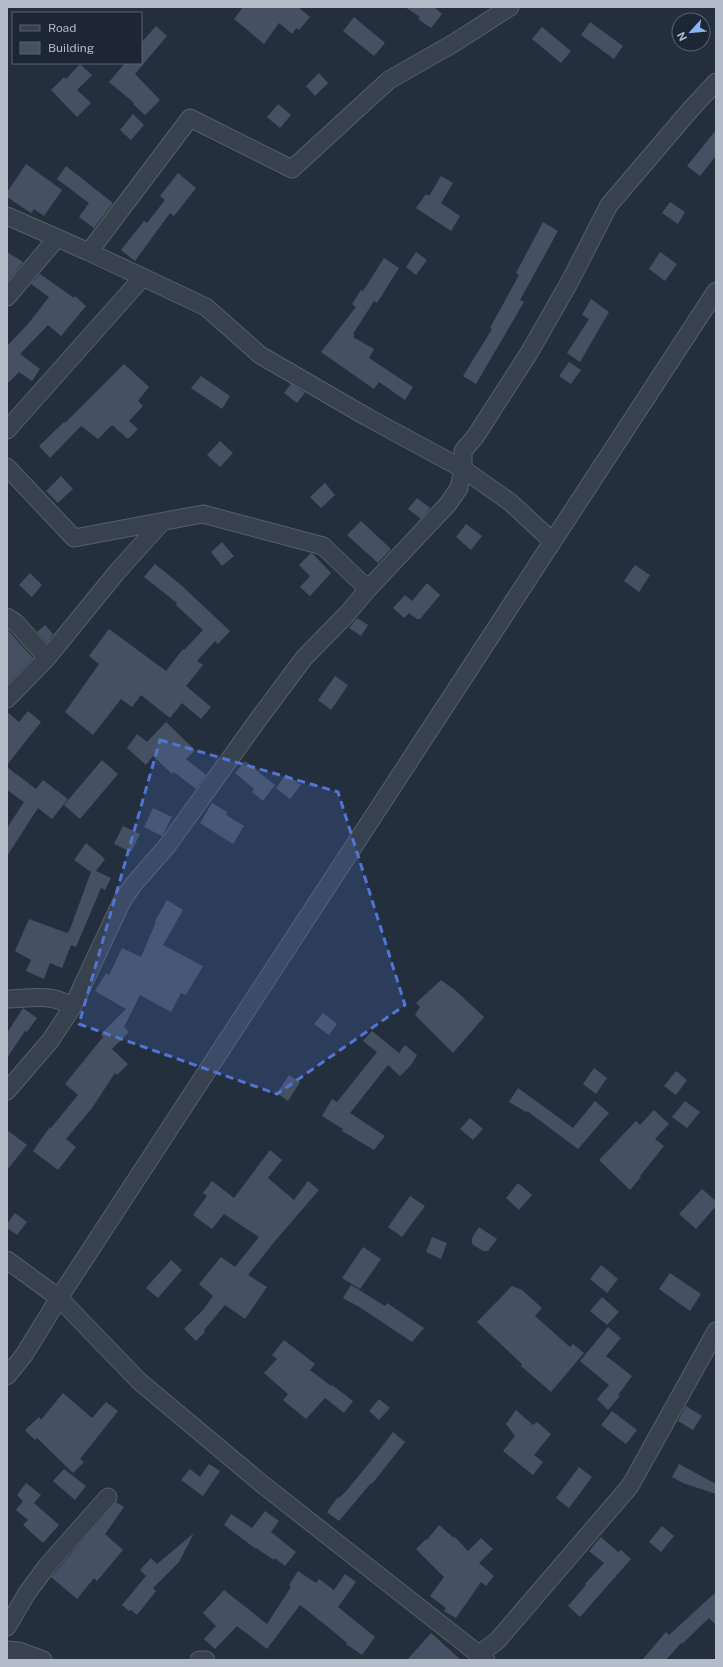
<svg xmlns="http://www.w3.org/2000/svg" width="723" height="1667" viewBox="0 0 723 1667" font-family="'Public Sans',sans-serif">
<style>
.building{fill:#455162}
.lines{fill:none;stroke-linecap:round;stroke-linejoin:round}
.street-casing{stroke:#565f6c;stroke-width:19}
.street{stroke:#38414e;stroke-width:17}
.marked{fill:#5274d3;fill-opacity:0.2;stroke:#5274d3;stroke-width:3;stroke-dasharray:8 5;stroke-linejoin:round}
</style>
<rect width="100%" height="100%" fill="#242f3e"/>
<path class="building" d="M243,7H298L310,17L299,30L296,28L292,34L279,23L264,44L234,19Z
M405,7H434L442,14L431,28L418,19L420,17Z
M354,17L385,43L374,56L343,31Z
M590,22L623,46L614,59L581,35Z
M156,26L167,36L135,74L160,100L145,115L133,104L134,103L109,82L125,63H141V43Z
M542,27L571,51L561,63L532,39Z
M80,64L92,75L77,90L91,103L77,117L51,90L64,77L66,79Z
M319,73L328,83L315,96L306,86Z
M278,104L291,115L280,128L267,117Z
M133,114L144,125L131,140L120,130Z
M716,130V156L700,176L687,166Z
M26,164L62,190L44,216L34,209L31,213L7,197V192Z
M66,166L113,203L94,228L79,217L89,203L57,179Z
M178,173L196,188L174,216L170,213L135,261L121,250L144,221L147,223L165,200L160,196Z
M441,176L453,183L441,203L460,216L451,231L416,208L426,194L429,196Z
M670,202L685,212L678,224L662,213Z
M543,222L558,231L520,300L524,302L476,384L463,376L492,329L490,328L519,275L516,273Z
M7,252L23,262L7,282Z
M416,252L427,260L416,275L406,267Z
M660,252L677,264L665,281L649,269Z
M384,258L399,268L377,303L374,301L353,334L355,335L353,337L374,349L369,358L413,387L405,400L379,382L374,389L321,352L356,307L352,304L361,290L363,291Z
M40,274L74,298L75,296L86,306L61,336L48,325L20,354L40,369L32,381L19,372L7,384V344L8,345L28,324L49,297L31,284Z
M591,299L609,312L580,362L567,353L589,319L582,315Z
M569,362L581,370L571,384L559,376Z
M124,364L149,387L138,401L143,406L129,421L138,429L128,439L112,425L98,439L81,426L50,458L39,446L64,422L65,423Z
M201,376L230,396L222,409L191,388Z
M291,384L305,393L297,403L284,393Z
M220,441L233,453L220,467L207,455Z
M61,476L73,489L58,503L46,491Z
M325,483L335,495L321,508L310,497Z
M417,498L430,508L421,519L408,509Z
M361,521L391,549L378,563L347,535Z
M466,524L482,536L471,550L456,537Z
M222,542L234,556L222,566L211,552Z
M311,553L313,554L331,573L310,596L300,587L310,576L299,565Z
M155,564L181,585L230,631L218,644L215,641L197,661L203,665L186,686L211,707L201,719L182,703L170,718L141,695L132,707L121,699L93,735L65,712L99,664L89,656L109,629L166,671L183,649L184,650L203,630L176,605L177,603L144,577Z
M635,565L650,575L639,592L624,581Z
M30,573L42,585L32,597L19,585Z
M427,583L440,595L420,619H417L409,613L404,618L393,608L405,595L412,601Z
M357,618L368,625L361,636L349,628Z
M45,625L53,634L47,643L37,632Z
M7,629L33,658L7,685Z
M335,676L348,685L331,710L318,700Z
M28,711L41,722L7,765V712L19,722Z
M166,722L195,750L186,759L206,775L196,789L174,772L172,774L153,756L146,765L127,748L137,734L147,742Z
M102,760L118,774L80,819L64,805Z
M245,761L275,785L263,801L252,792L254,789L235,773Z
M7,767L36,789L43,780L68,799L52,819L38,808L7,856V828L24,802L7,790Z
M286,774L301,785L290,799L276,788Z
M212,803L227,812L226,815L244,826L233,844L200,823Z
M153,808L172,817L162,836L144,827Z
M123,826L140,834L131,852L114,844Z
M86,843L105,859L96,871L111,878L105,890L101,888L76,947L71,945L62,968L50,963L44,979L26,971L31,960L15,951L29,919L67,933L70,929L91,872L74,860Z
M167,900L183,910L163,945L203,966L186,995L181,993L171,1012L140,995L124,1027L129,1032L112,1049L128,1064L117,1075L115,1073L92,1108L66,1139L76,1147L58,1170L33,1151L50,1127L51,1128L78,1095L65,1084L103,1037L101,1034L126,1009L95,991L106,973L109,975L122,948L141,957L156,922L155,921Z
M441,980L456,991L484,1017L453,1053L415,1015L420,1007L416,1003Z
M23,1008L37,1018L27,1032L25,1031L7,1058V1033Z
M323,1013L337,1024L329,1035L314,1024Z
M372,1031L399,1053L405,1045L417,1055L411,1065L400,1076L388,1065L350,1113L385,1136L374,1150L342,1131L343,1129L322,1116L332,1099L337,1102L377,1052L363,1041Z
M594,1068L607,1078L596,1094L583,1084Z
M676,1071L687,1080L676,1095L664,1086Z
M289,1075L300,1082L288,1101L277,1093Z
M518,1088L573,1128L595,1101L609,1113L578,1149L527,1111L526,1112L509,1102Z
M685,1101L700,1112L687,1128L672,1117Z
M654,1110L669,1124L655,1139L664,1146L640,1176L641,1177L630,1190L599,1160L636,1121L640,1125Z
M470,1118L483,1129L473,1140L460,1129Z
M7,1130L27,1145L7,1170Z
M270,1150L282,1160L268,1178L294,1200L308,1181L319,1190L275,1241L248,1275L267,1287L245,1319L225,1305L204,1330L205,1332L196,1341L184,1329L203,1310L213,1296L199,1284L221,1257L235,1267L259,1237L224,1214L212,1229L193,1215L207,1196L203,1193L212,1181L234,1198Z
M518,1183L532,1195L519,1210L506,1198Z
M702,1189L716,1201V1206L696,1229L679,1214Z
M410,1196L425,1206L402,1237L388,1227Z
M15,1213L27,1222L17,1235L7,1228V1224Z
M479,1227L497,1239L488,1251H483L472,1244V1238Z
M432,1237L447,1243L441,1259L426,1252Z
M363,1247L381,1259L360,1289L342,1278Z
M171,1260L182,1270L158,1298L146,1288Z
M601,1265L618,1279L607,1293L590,1279Z
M670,1273L701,1294L690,1311L659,1289Z
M351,1285L385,1306L387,1303L424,1328L412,1342L361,1308L343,1298Z
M512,1286L522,1290L542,1308L535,1316L570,1347L573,1344L584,1353L551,1392L521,1366L522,1364L477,1322Z
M602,1297L619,1312L607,1325L590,1311Z
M608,1327L621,1338L606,1356L632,1376L618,1395L620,1396L608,1410L597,1399L609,1385L580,1361Z
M284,1340L315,1364L310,1370L331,1386L332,1385L353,1401L344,1413L325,1398L306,1419L283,1400L288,1394L264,1373L277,1359L272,1355Z
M63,1393L92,1418L106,1402L118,1411L80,1459L84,1462L73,1473L37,1438L35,1440L25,1430L39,1417L41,1420Z
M379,1399L390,1408L379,1420L369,1411Z
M686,1406L702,1416L693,1430L678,1421Z
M516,1410L533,1425L537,1422L551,1434L534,1455L543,1462L533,1475L503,1451L515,1436L506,1424Z
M612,1411L637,1430L626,1444L601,1425Z
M393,1432L405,1442L372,1484L371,1483L339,1521L327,1512L338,1497L339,1498L348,1489L378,1452Z
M209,1464L220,1471L203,1496L181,1480L190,1469L200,1477Z
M679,1464L716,1484V1494L683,1483L672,1477Z
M579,1467L592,1477L569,1508L556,1498Z
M64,1469L86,1486L75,1500L53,1481Z
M26,1483L41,1495L34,1503L59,1525L43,1543L23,1525L28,1520L16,1510L23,1501L17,1495Z
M116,1502L124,1507L105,1534L123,1550L97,1581L94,1578L77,1599L51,1577Z
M265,1511L279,1521L271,1532L296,1552L285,1566L275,1558L274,1560L256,1548V1549L224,1525L231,1514L252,1528Z
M439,1525L454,1538L455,1537L468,1551L481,1538L493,1549L479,1563L494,1576L486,1586L481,1582L456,1618L444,1611L446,1608L430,1596L444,1577L416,1549L426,1539L427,1540Z
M662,1526L674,1536L661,1552L649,1542Z
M194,1533L179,1562L153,1588L156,1591L137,1615L131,1610L129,1611L122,1605L146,1576L140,1570L151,1558L157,1564Z
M601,1537L618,1552L621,1550L631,1559L580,1617L568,1606L586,1585L585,1584L604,1563L589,1551Z
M298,1571L316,1583L319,1579L334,1590L345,1574L356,1582L338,1607L375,1637L362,1655L346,1644L347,1643L328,1627L300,1605L267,1649L237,1626L215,1649L204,1639L216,1626L203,1613L224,1590L267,1624L291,1587L289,1585Z
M716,1592V1625L709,1618L682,1644L681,1643L666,1660H642L666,1632L669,1635Z
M431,1633L461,1660H407Z"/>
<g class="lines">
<defs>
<path id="street" d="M7,216L89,252L206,307L260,355L367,417L463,469L459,488L448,504L368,589L347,614L304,658L260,717L167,846L133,885L122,901L72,1008L50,1041L7,1091
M89,252L190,118L292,169L389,80L454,43L510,7
M7,297L57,238
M7,430L143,277
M7,467L74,538L203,514L323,546L368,589
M552,541L510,502L463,469V451L475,437L529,353L569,283L609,205L691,109L716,82
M7,617L16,623L47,658
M7,699L47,658L117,572L161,523
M7,999C28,999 55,992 72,1008
M7,1260L59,1298L139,1381L262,1484L486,1660
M7,1376L24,1355L59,1298L716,291
M7,1627L27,1593L47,1566L108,1497
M7,1650L19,1651L43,1660
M479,1654L497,1641L630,1486L716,1331
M199,1660H206"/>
</defs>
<use href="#street" class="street-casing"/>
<use href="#street" class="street"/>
</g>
<path class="marked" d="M160,740L338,792L405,1005L277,1094L79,1024Z"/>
<rect width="723" height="1667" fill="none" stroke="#b4bcc9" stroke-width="16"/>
<rect x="12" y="12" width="130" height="52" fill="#1d2633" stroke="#59626f"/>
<rect x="20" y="25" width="20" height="6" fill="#38414e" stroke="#59626f"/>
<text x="48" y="32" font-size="12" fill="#b4bcc9">Road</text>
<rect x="20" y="42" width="20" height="12" fill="#455162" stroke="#59626f"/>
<text x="48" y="52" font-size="12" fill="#b4bcc9">Building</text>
<g transform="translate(691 32) rotate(243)"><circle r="19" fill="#1d2633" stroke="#59626f"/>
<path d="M0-3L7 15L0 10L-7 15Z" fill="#8ab4f8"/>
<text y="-6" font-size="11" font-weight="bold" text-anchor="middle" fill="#b4bcc9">N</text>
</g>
</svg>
